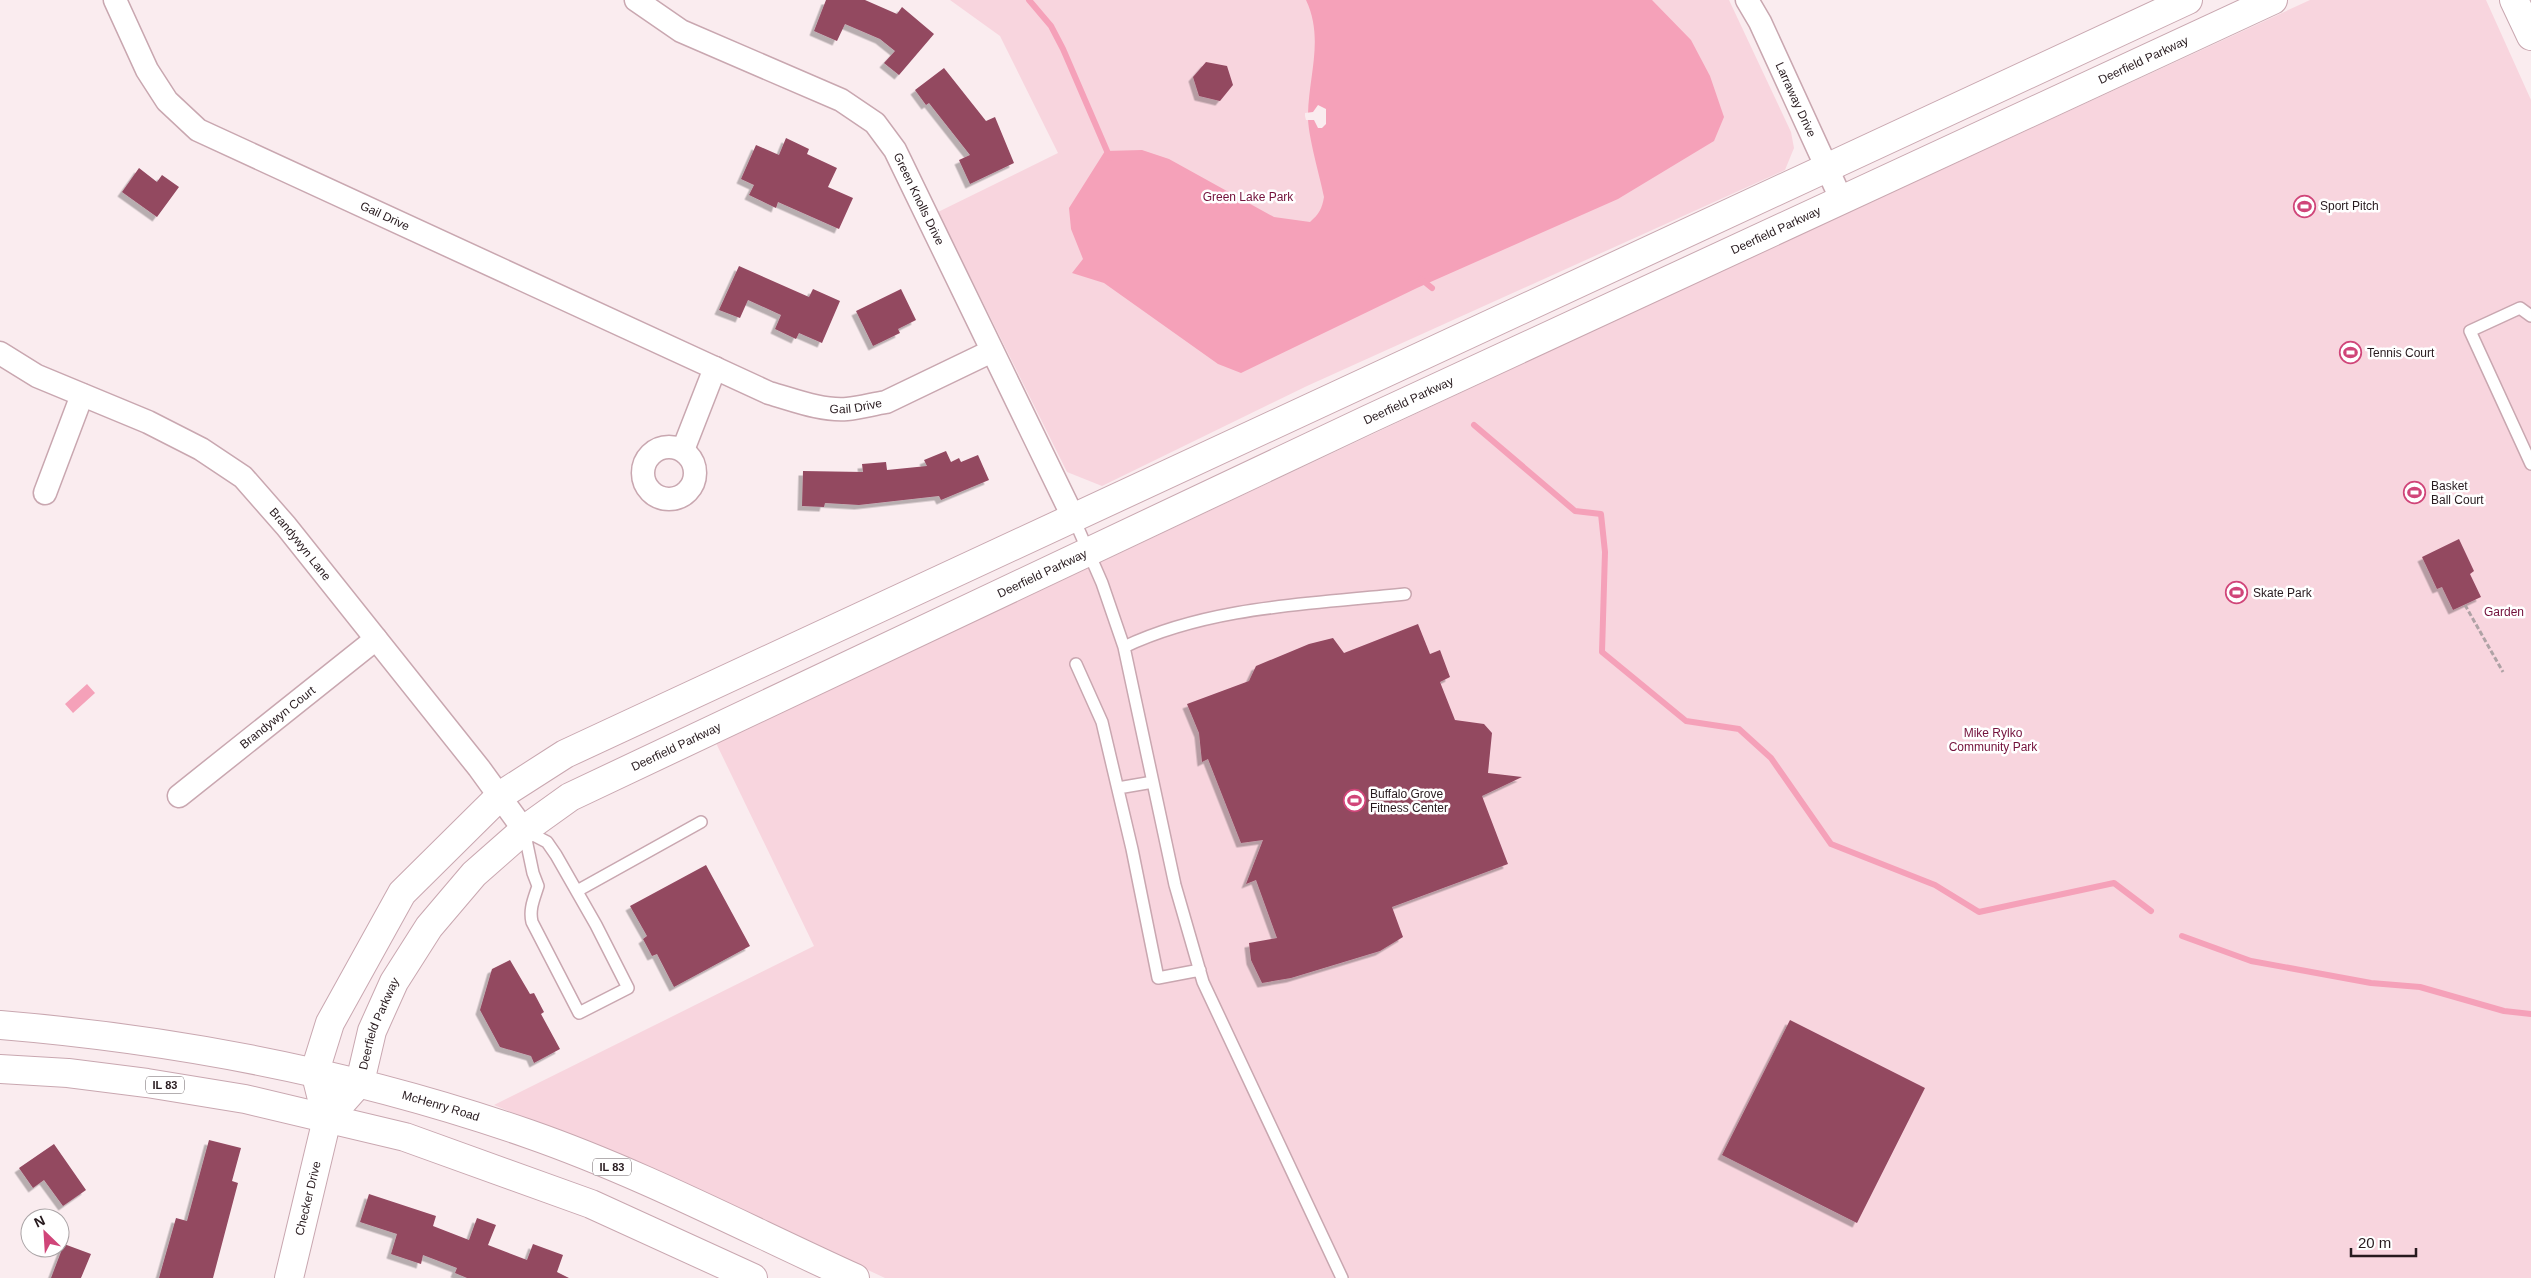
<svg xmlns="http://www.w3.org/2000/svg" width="2531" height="1278" viewBox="0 0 2531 1278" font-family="Helvetica,sans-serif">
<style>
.green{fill:#f8d5de}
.water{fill:#f5a1b9}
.pier{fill:#faecef}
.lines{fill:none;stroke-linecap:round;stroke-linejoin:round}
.stream{stroke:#f5a1b9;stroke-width:6}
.building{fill:#934861;filter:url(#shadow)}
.service-casing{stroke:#c9a7b0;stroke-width:14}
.minor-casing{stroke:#c9a7b0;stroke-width:25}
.tertiary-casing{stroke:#c9a7b0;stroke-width:30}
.secondary-casing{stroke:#c9a7b0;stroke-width:30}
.primary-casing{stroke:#c9a7b0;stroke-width:30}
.path{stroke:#afa2a5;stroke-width:3;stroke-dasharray:5 2.5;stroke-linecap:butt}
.service{stroke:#fff;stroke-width:11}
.minor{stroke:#fff;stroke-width:22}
.tertiary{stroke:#fff;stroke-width:28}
.secondary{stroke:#fff;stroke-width:28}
.primary{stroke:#fff;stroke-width:28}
.labels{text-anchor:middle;stroke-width:5;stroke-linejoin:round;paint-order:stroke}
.shield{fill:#fff;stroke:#685f62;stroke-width:1}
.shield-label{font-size:11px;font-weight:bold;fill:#271a1e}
.street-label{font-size:12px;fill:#271a1e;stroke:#fff}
.park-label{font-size:12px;fill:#73113b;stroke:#fff}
.poi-label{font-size:12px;fill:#271a1e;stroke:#fff;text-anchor:start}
</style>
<defs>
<filter id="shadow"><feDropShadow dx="-4.5" dy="4.5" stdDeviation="0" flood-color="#0004"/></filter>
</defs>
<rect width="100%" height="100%" fill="#faecef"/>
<path class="green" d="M950,0H1729L1791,132L1794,148L1785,170L1307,386L1102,486L1067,472L938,212L1058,153L1000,36Z
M2310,0H2486L2531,100V1278H885L690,1187L494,1105L814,946L716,743L1626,315Z"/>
<path class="water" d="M1306,0H1652L1691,40L1710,76L1724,117L1714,141L1618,199L1417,288L1241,373L1218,364L1104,283L1072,273L1083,259L1071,229L1069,208L1105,151L1142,150L1169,159L1274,217L1310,222C1319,214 1322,209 1324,197C1320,176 1307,134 1308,114C1309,74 1324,38 1306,0Z
M87,684L95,693L73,713L65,704Z"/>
<path class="pier" d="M1318,105L1326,109V124L1322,128H1318L1314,120H1306L1305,116V113L1313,112Z"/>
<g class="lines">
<path class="stream" d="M1029,0L1051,26L1063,49L1110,158
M1421,279L1432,288
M1474,425L1575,511L1601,514L1605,552L1602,652L1686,721L1739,729L1771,758L1831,844L1935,885L1979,912L2114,883L2151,911
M2182,936L2251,961L2371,983L2420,987L2504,1011L2531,1014"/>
</g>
<path class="building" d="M826,0H865L897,14L902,7L934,34L899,75L884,63L895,51L880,39L845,24L837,41L814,31Z
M1206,62L1227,66L1233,85L1220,101L1199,96L1193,77Z
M944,68L986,121L995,117L1014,163L970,184L959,160L970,155L929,103L926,105L915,90Z
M786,138L809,149L807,154L837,168L828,187L853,198L839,229L778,202L776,208L749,195L754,185L741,179L756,145L779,155Z
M139,168L157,182L162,175L179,187L157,217L122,192Z
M739,266L809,297L813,289L840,301L822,343L799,333L796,339L775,329L781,315L748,300L740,318L719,310Z
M901,289L916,320L898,329L900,333L873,346L856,311Z
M946,451L951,462L959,458L961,462L978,455L989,480L941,500L939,496L859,505L825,503L824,507L802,506L803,471L863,472L862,464L886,462L887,470L927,466L924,460Z
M2459,539L2474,571L2470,574L2481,597L2453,610L2442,587L2437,589L2422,557Z
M1418,624L1430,654L1440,650L1450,677L1440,682L1455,720L1484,724L1492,733L1488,773L1522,777L1482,796L1508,864L1392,907L1403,937L1380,951L1291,978L1262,983L1251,960L1249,943L1277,938L1256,880L1246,884L1263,840L1241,843L1208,759L1202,762L1199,733L1187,704L1249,681L1256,666L1309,644L1333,638L1344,653Z
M706,865L750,946L674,987L657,954L652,956L643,939L647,936L630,906Z
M510,960L530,994L534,993L544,1012L541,1014L560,1049L534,1063L531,1056L500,1047L480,1010L492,969Z
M1790,1020L1925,1088L1857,1223L1722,1155Z
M209,1140L241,1148L232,1181L238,1183L213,1278H159L176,1218L187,1221Z
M54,1144L86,1190L63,1206L44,1180L33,1188L19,1168Z
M369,1194L436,1216L433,1226L469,1240L477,1218L496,1225L488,1245L527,1260L533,1244L563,1255L557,1272L569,1278H467L455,1273L457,1268L423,1255L421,1264L391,1254L397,1234L360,1222Z
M64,1244L91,1254L81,1278H51Z"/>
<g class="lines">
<defs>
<path id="service" d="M2531,316L2520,308L2470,331L2531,464
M1074,519L1102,583L1124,647L1175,885L1203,982L1342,1278
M1124,647C1210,606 1311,604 1405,594
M1076,664L1102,722L1132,849L1158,978L1200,970
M1118,788L1153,782
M524,830L547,842L556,855L596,925L628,988L579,1013L532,922C529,909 534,899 538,886L533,873Z
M577,891L701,822"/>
<g id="minor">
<path id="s1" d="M115,0L147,70L167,101L198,130L769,393C794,400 821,411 847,409C860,408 873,404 886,402L992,351"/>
<path id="s2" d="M636,0L681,31L841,100L875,123L895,150L1074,519"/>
<path id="s3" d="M1747,0L1760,22L1842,201"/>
<path id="s4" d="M0,353L37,376L148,422L201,449L243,477L286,526L479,768L524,830"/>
<circle cx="669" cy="473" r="26"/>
<path d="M683,450L715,368"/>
<path d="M45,493L82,395"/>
<path id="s5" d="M179,796L376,639"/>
</g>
<g id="tertiary">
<path id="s6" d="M289,1278L327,1119"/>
</g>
<g id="secondary">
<path d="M2514,0L2531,36"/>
<path id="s7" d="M327,1119L360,1082L372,1031L394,982L429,927L474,874L524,830L570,797L1369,419L2273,0"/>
<path d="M327,1119L315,1071L330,1023L402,893L501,795L565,754L2188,0"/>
</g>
<g id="primary">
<path id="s8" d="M0,1025C181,1040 357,1074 529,1134C641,1173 747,1229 855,1278"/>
<path d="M0,1069L68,1073L147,1083L245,1099L405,1137L591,1204L753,1278"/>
</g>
</defs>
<use href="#service" class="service-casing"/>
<use href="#minor" class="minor-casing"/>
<use href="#tertiary" class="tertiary-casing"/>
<use href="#secondary" class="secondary-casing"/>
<use href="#primary" class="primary-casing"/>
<path class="path" d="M2465,605L2503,672"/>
<use href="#service" class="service"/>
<use href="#minor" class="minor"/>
<use href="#tertiary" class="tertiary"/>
<use href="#secondary" class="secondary"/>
<use href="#primary" class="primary"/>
</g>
<defs>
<symbol id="stadium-ring" viewBox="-11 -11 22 22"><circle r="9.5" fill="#fff" stroke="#d04579" stroke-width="1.5"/><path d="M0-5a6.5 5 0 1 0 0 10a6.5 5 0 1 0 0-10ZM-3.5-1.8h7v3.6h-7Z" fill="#d04579"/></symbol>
</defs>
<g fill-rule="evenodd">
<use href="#stadium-ring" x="2292" y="194" width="25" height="25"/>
<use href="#stadium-ring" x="2338" y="340" width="25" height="25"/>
<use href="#stadium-ring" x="2402" y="480" width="25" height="25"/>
<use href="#stadium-ring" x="2224" y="580" width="25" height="25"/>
<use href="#stadium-ring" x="1342" y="788" width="25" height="25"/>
</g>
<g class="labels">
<g class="shield">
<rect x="146" y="1076.5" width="38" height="17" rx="4"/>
<rect x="593" y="1158.5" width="38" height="17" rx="4"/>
</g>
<g class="shield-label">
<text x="165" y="1089">IL 83</text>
<text x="612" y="1171">IL 83</text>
</g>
<g class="street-label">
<text dy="4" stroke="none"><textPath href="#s7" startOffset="2151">Deerfield Parkway</textPath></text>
<text dy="4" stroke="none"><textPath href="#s3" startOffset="111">Larraway Drive</textPath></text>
<text dy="4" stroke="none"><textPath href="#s2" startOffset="358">Green Knolls Drive</textPath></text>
<text dy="4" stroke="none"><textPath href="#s1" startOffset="362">Gail Drive</textPath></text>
<text dy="4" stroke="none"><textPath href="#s7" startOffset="1746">Deerfield Parkway</textPath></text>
<text dy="4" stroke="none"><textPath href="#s7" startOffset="1341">Deerfield Parkway</textPath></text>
<text dy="4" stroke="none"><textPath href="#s1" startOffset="874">Gail Drive</textPath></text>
<text dy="4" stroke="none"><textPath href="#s4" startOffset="362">Brandywyn Lane</textPath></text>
<text dy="4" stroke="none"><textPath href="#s7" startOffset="936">Deerfield Parkway</textPath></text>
<text dy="4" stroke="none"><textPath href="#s5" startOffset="126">Brandywyn Court</textPath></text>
<text dy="4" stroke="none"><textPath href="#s7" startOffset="531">Deerfield Parkway</textPath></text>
<text dy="4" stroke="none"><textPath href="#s7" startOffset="111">Deerfield Parkway</textPath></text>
<text dy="4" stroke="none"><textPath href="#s8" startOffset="449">McHenry Road</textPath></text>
<text dy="4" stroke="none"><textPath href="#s6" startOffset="82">Checker Drive</textPath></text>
</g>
<g class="park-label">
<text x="1248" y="201">Green Lake Park</text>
<text x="2504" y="616">Garden</text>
<text x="1993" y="737">Mike Rylko<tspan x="1993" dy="14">Community Park</tspan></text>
</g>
<g class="poi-label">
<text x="2320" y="210">Sport Pitch</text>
<text x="2367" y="357">Tennis Court</text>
<text x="2431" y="490">Basket<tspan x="2431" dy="14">Ball Court</tspan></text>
<text x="2253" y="597">Skate Park</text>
<text x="1370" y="798">Buffalo Grove<tspan x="1370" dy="14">Fitness Center</tspan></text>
</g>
</g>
<g transform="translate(45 1233) rotate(335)"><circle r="24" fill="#ffffff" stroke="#a9a3a5"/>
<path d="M0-4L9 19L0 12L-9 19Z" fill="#d04579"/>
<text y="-8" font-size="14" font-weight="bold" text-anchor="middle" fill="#271a1e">N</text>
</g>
<path d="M2351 1248v8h65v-8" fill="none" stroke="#271a1e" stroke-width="2.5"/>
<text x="2358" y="1248" font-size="15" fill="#271a1e" stroke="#ffffff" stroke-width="4" paint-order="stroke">20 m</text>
</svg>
